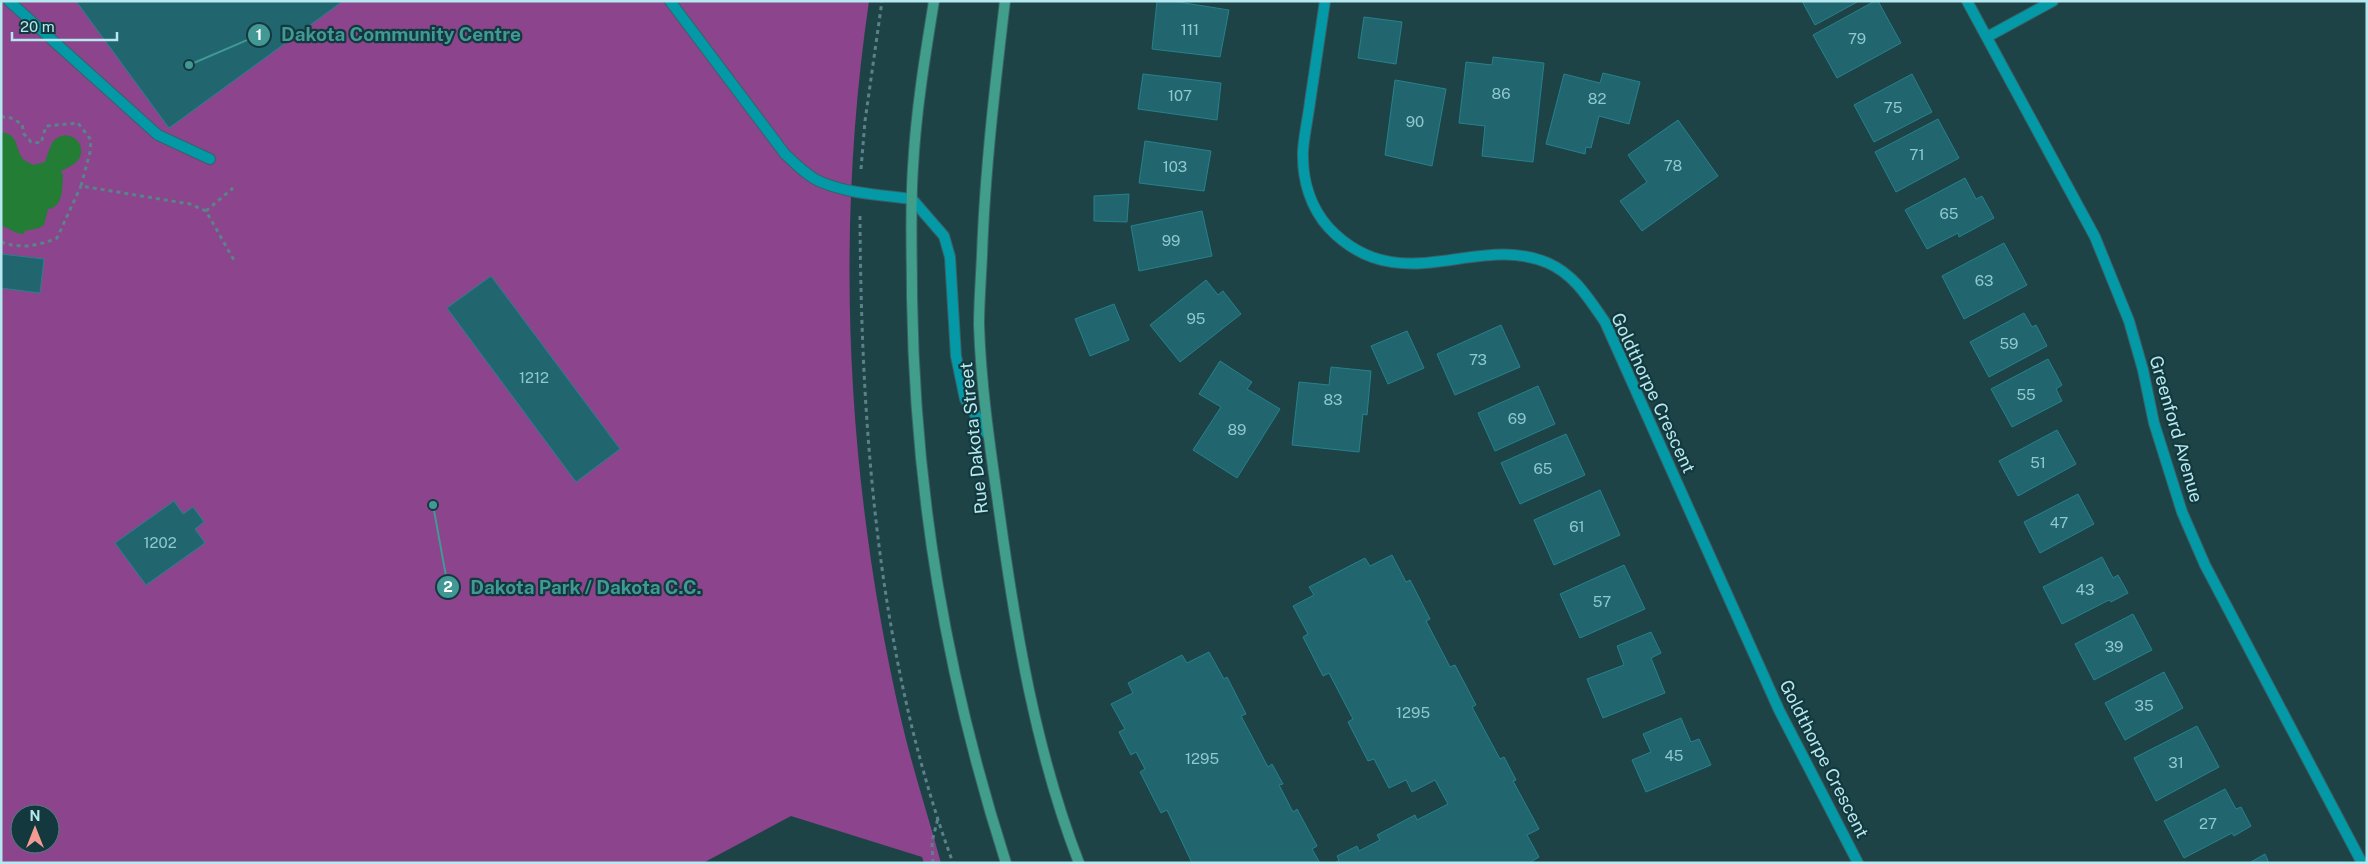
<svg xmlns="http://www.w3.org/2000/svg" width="2368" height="864" viewBox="0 0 2368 864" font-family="'Public Sans',sans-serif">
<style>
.green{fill:#8c448d;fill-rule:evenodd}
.water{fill:#237d35}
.building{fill:#21666e;stroke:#25828d}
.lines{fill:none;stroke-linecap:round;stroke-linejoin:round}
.service-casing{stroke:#386267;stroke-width:12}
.minor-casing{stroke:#386267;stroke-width:12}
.secondary-casing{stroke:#386267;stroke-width:12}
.path{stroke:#598389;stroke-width:3;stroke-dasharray:4 4;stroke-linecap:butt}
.service{stroke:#0399a7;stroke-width:10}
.minor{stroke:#0399a7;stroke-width:10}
.secondary{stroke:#419e8a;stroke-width:10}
.labels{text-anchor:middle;stroke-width:4.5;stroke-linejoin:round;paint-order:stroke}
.number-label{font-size:15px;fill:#90c8cf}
.street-label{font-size:18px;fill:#b5e8ef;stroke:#13383d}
.leader{fill:none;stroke:#419895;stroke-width:2}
.callout-dot{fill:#419895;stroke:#13383d;stroke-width:2}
.mark-label{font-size:15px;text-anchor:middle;font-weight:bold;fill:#fff}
.callout-label{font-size:19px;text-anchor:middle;font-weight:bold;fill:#419895;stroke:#13383d;stroke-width:4.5;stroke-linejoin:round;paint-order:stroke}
</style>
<rect width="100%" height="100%" fill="#1e4347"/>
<path class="green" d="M1,1H869C834,239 847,485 901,719C912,767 928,815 941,863H924L922,857L791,816L703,863H1ZM20,814H50V844H20Z"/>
<path class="water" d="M1,132C20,135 14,147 23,159C25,161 30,163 33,165L45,162C47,156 49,149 52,143C63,127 87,139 80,157C77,164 67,168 61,171L63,175C62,187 64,207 48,209L44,225L39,228L25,231L24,234L17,233L1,225Z"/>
<path class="building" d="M76,1H343L169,128Z
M1157,1H1172L1229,10L1220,57L1152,49Z
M1802,1H1859L1815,25Z
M1875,1H1878L1901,43L1837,78L1813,35Z
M1364,17L1402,22L1396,64L1358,58Z
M1493,57L1544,63L1533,162L1482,156L1485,126L1459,123L1466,62L1492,65Z
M1603,73L1640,82L1629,124L1599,116L1591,148L1586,147L1585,154L1546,144L1564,74L1600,83Z
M1143,74L1221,83L1217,120L1138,109Z
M1912,74L1932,112L1874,142L1854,105Z
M1395,80L1446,89L1432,166L1385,155Z
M1938,119L1959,158L1896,192L1875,152Z
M1678,120L1718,176L1642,231L1620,201L1647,182L1628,155Z
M1145,141L1211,151L1204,191L1139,183Z
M1965,178L1976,199L1982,196L1994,218L1959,237L1958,233L1927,249L1905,210Z
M1129,194L1127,222L1094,221V196Z
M1202,211L1212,256L1139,271L1131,226Z
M2004,243L2027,285L1964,319L1942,276Z
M1,254L44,259L40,293L1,288Z
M491,276L620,449L576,482L447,308Z
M1206,280L1218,295L1223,291L1241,314L1180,362L1150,325Z
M1114,304L1129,340L1090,356L1075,319Z
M2024,313L2032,327L2036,325L2047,346L1989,377L1970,342Z
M1501,325L1520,367L1455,395L1437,354Z
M1407,331L1424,368L1388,384L1371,346Z
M2048,359L2062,385L2056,389L2062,401L2012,427L1991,389Z
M1220,361L1252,382L1247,389L1280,409L1237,478L1193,450L1221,407L1199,394Z
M1331,367L1371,371L1367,415L1363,414L1359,452L1292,445L1299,382L1329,385Z
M1538,386L1555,424L1495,451L1478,413Z
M2057,430L2076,464L2018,496L1999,461Z
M1566,434L1585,475L1520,504L1501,463Z
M1600,490L1620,535L1554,565L1534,520Z
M2078,494L2094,524L2040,553L2024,522Z
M174,501L183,514L193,507L204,522L195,529L205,543L146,585L115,543Z
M1392,555L1406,582L1410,580L1430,619L1426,621L1450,667L1455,665L1476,705L1472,707L1500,759L1504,757L1516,780L1513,781L1539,829L1527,835L1539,857L1529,863H1335L1339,860L1337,856L1357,846L1359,851L1380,840L1377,835L1415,815L1417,820L1448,804L1435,780L1412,792L1406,780L1389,788L1374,759L1368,761L1348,722L1353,719L1329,673L1323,676L1303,637L1308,634L1293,606L1314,595L1309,587L1365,558L1370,566Z
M2102,557L2113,578L2118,575L2128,593L2111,602L2109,600L2062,624L2043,587Z
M1624,565L1645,609L1580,638L1560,594Z
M2133,614L2152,650L2094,680L2075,644Z
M1651,632L1661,653L1651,658L1665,693L1603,718L1587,679L1624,665L1617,646Z
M1209,652L1224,679L1227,677L1246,714L1241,716L1268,767L1272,764L1283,784L1279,785L1293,812L1297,809L1317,846L1312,849L1320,863H1192L1167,810L1161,813L1140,772L1145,769L1136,752L1131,755L1119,732L1125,729L1111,704L1133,693L1128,683L1182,655L1187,663Z
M2164,672L2183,708L2125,740L2105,703Z
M1681,718L1691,742L1699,739L1711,765L1646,792L1632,760L1651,752L1643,734Z
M2197,726L2219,767L2156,801L2134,758Z
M2225,789L2236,809L2241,807L2251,826L2234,836L2232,833L2184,858L2164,821Z
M2265,854L2269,863H2249Z"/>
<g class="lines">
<defs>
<path id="service" d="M9,1L158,135L210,159
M670,1L785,154C796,164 808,177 821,182C849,194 883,195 912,199L944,236L950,257L956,356L965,399L988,435"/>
<path id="minor" d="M1325,1C1320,35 1315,69 1310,102C1308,118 1304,135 1303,151C1302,179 1310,207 1329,228C1399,302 1476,232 1548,263C1575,275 1589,299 1605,322L1779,710L1858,863
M1967,1L2095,237L2129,321L2143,370L2154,423L2182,512L2205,565L2362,863
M1987,37L2053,1"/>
<path id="secondary" d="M934,1C925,56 916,111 913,167C910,210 912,255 912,298C915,494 946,676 1006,863
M1005,1C995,86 985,170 982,255C981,278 979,302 979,325C981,389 991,453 1000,517C1016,633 1036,752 1079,863"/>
</defs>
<use href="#service" class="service-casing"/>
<use href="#minor" class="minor-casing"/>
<use href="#secondary" class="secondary-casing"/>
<path class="path" d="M1,117H9L22,124L24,134L31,142L41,143L46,126L78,123L91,140L90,152L81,186L190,204L206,211L235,262
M861,169L865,121L882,1
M206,211L233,188
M860,216C861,431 878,659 953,863
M1,242C22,249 37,246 57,238L81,186
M933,863L932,842L938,818"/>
<use href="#service" class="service"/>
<use href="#minor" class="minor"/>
<use href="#secondary" class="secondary"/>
</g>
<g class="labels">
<g class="number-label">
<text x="1190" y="35">111</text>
<text x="1857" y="44">79</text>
<text x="1501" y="99">86</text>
<text x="1180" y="101">107</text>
<text x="1597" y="104">82</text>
<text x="1893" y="113">75</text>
<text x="1415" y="127">90</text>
<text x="1917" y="160">71</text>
<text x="1673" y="171">78</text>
<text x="1175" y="172">103</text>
<text x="1949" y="219">65</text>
<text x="1171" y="246">99</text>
<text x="1984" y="286">63</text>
<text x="1196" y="324">95</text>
<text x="2009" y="349">59</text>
<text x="1478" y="365">73</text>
<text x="534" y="383">1212</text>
<text x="2026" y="400">55</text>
<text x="1333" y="405">83</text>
<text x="1517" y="424">69</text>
<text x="1237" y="435">89</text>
<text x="2038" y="468">51</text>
<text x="1543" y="474">65</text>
<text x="2059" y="528">47</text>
<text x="1577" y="532">61</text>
<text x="160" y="548">1202</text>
<text x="2085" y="595">43</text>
<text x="1602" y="607">57</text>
<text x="2114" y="652">39</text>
<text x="2144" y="711">35</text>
<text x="1413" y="718">1295</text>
<text x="1674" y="761">45</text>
<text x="1202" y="764">1295</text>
<text x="2176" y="768">31</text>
<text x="2208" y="829">27</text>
</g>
<g class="street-label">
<text transform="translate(1653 393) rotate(65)" y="6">Goldthorpe Crescent</text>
<text transform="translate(2176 429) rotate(74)" y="6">Greenford Avenue</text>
<text transform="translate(974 438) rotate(-96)" y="6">Rue Dakota Street</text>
<text transform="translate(1824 759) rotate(63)" y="6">Goldthorpe Crescent</text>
</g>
</g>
<path class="leader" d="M189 65L259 35M433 505L448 587"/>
<g class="callout-dot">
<circle cx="189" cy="65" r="5"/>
<circle cx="433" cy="505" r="5"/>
<circle cx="259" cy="35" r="12"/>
<circle cx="448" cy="587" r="12"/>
</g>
<g class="mark-label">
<text x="259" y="40">1</text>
<text x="448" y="592">2</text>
</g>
<g class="callout-label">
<text x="401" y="41">Dakota Community Centre</text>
<text x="586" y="594">Dakota Park / Dakota C.C.</text>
</g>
<rect width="2368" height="864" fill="none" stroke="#b5e8ef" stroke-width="5"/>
<g transform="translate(35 829)"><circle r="24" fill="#13383d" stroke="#547e84"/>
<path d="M0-4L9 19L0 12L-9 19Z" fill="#f59c92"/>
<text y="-8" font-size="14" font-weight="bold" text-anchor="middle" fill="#b5e8ef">N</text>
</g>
<path d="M12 32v8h105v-8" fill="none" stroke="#b5e8ef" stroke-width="2.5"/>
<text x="20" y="32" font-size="15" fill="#b5e8ef" stroke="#13383d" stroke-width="4" paint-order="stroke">20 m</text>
</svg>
